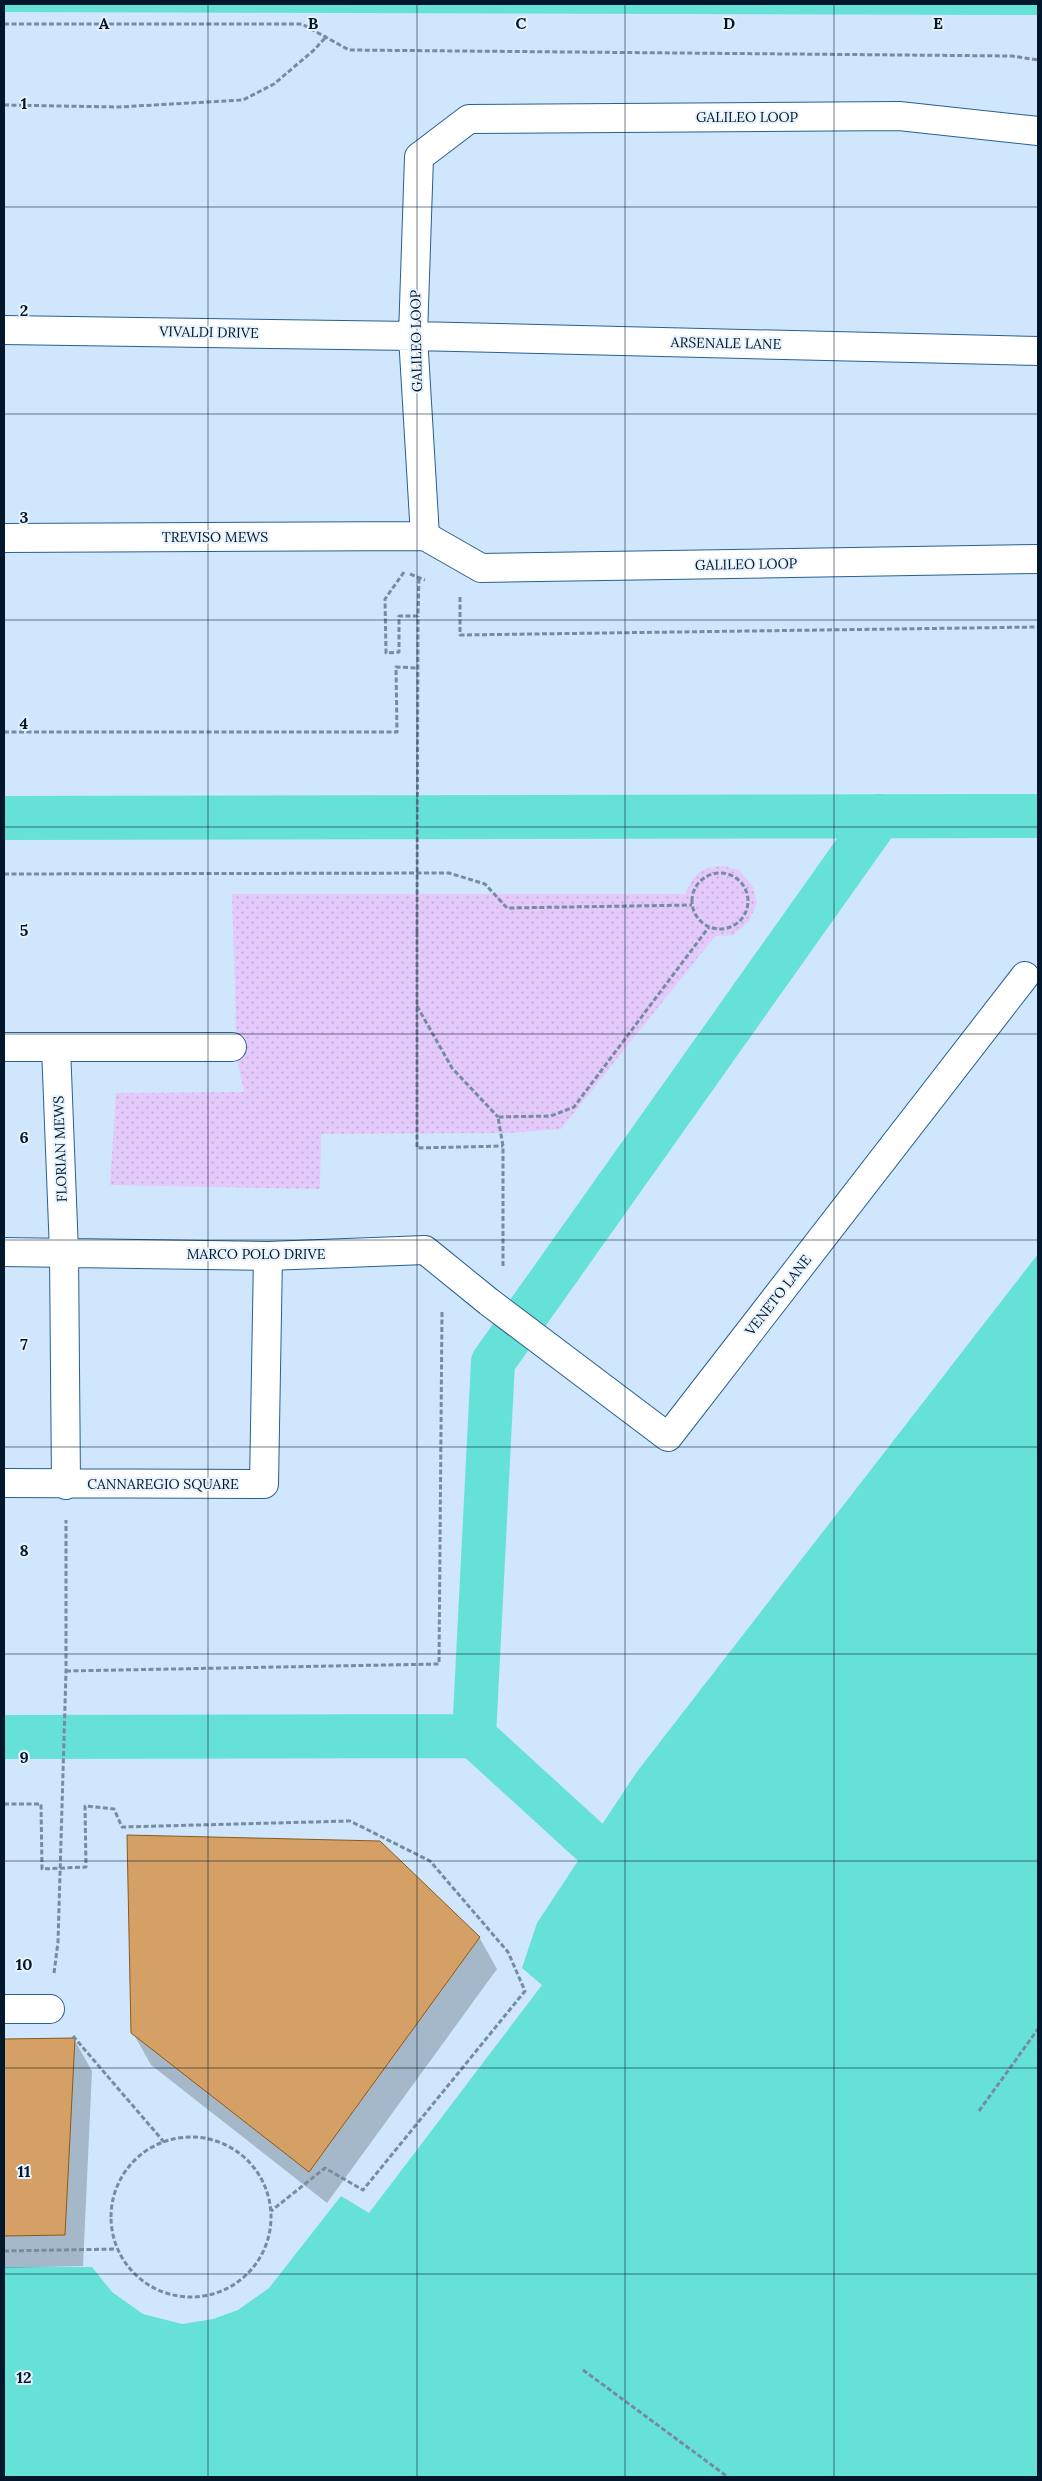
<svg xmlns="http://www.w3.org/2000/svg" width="1042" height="2481" viewBox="0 0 1042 2481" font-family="Lora,serif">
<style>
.grass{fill:url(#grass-dots)}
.water{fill:#65e1d8}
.shadow{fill:#0003}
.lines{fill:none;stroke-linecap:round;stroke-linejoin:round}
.canal{stroke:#65e1d8;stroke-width:44}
.building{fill:#d5a065;stroke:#8a5a1a}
.street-casing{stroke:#296092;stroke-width:30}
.path{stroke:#768ca1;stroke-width:3;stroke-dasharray:5 2.5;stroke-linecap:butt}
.street{stroke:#fff;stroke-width:28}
.path-bridge{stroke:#768ca1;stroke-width:3;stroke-dasharray:5 2.5;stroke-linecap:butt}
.grid{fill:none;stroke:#02172b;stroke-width:1;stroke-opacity:0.55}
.labels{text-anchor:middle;stroke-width:4;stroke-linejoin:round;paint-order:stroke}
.street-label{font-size:14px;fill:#02172b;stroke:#e6f2fd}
.grid-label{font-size:16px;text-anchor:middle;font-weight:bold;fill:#02172b;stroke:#e6f2fd;stroke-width:4;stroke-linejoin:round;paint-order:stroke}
</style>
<defs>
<pattern id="grass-dots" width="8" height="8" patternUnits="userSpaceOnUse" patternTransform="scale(1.25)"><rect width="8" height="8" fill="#e4c9fb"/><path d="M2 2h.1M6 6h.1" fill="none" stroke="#c2acd7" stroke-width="1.8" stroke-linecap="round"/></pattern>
</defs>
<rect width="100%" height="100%" fill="#cfe6fd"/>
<path class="grass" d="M723,866L739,870L753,887L757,903L749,921L733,935L715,936L561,1129L508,1133L321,1134L320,1189L110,1185L116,1093L244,1092L237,1059L232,894H685C696,873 698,868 723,866Z"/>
<path class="water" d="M4,4H1038V15L4,12Z
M1038,1254V2477H4V2267H92L112,2292L143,2314L182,2324L213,2319L238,2310L269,2288L341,2196L369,2213L542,1985L522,1968L537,1923L636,1773Z"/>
<path class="shadow" d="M479,1937L497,1969L327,2203L151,2065L133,2033Z
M74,2039L92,2071L83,2266L4,2268V2041Z"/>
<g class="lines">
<path class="canal" d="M4,818L1038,816
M474,1736L493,1362L880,816
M4,1737L474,1736L590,1842"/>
</g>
<path class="building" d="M127,1835L380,1841L480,1937L309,2172L131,2033Z
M75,2038L65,2235L4,2236V2039Z"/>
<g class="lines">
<defs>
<path id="street" d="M1038,131L899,116L469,119L419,157L413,336L425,536L481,568L1038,559
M4,330L413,336L1038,351
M4,538L425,536
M4,1047H232
M56,1047L64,1252L66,1485
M4,1252L268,1256L425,1250L489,1302L668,1437L1025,976
M4,1483L264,1484L268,1256
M4,2009H50"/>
</defs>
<use href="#street" class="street-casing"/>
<path class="path" d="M4,24H302L349,50L1012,56L1038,60
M4,105L118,107L243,100L274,84L314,50L327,36
M404,572L385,599L386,653L399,652V616H418L419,577
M410,574L425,580
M460,597V635L1038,627
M4,732H397L396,667L418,668
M692 901a28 28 0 1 1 56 0a28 28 0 1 1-56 0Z
M4,874L449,873L485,884L507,908L692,905
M417,932V1148L503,1146
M417,1006L452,1068L498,1117
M503,1266V1146L498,1117L551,1116L574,1107L709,927
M66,1671L439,1664L442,1311
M4,1804H41L42,1869L86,1867L85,1806L114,1809L122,1827L350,1821L430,1861L508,1952L525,1991L363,2190L325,2168L271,2211
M54,1973L58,1942L66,1671V1520
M73,2036L164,2142
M979,2111L1038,2029
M111 2217a80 80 0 1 1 160 0a80 80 0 1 1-160 0Z
M4,2251L116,2249
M583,2370L728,2477"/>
<use href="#street" class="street"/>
<path class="path-bridge" d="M417,932L418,616"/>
</g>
<path class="grid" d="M208,4V2477M417,4V2477M625,4V2477M834,4V2477M4,207H1038M4,414H1038M4,620H1038M4,827H1038M4,1034H1038M4,1240H1038M4,1447H1038M4,1654H1038M4,1861H1038M4,2068H1038M4,2274H1038"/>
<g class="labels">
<g class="street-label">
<text x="747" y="122">GALILEO LOOP</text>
<text transform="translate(209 332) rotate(1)" y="5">VIVALDI DRIVE</text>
<text transform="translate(416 341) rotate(-91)" y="5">GALILEO LOOP</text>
<text transform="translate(726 343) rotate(1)" y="5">ARSENALE LANE</text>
<text x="215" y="542">TREVISO MEWS</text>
<text transform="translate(746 564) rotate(-1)" y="5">GALILEO LOOP</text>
<text transform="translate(60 1149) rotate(-92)" y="5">FLORIAN MEWS</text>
<text x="256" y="1259">MARCO POLO DRIVE</text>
<text transform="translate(778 1295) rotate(-52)" y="5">VENETO LANE</text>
<text x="163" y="1489">CANNAREGIO SQUARE</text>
</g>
</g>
<g class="grid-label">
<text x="104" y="29">A</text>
<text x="313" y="29">B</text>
<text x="521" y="29">C</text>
<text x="729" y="29">D</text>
<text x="938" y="29">E</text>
<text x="24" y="109">1</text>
<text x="24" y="316">2</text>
<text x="24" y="523">3</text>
<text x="24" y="729">4</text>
<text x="24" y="936">5</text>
<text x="24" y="1143">6</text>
<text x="24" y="1350">7</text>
<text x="24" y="1556">8</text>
<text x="24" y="1763">9</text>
<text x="24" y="1970">10</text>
<text x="24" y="2177">11</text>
<text x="24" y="2383">12</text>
</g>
<rect width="1042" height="2481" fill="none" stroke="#02172b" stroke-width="10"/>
</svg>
